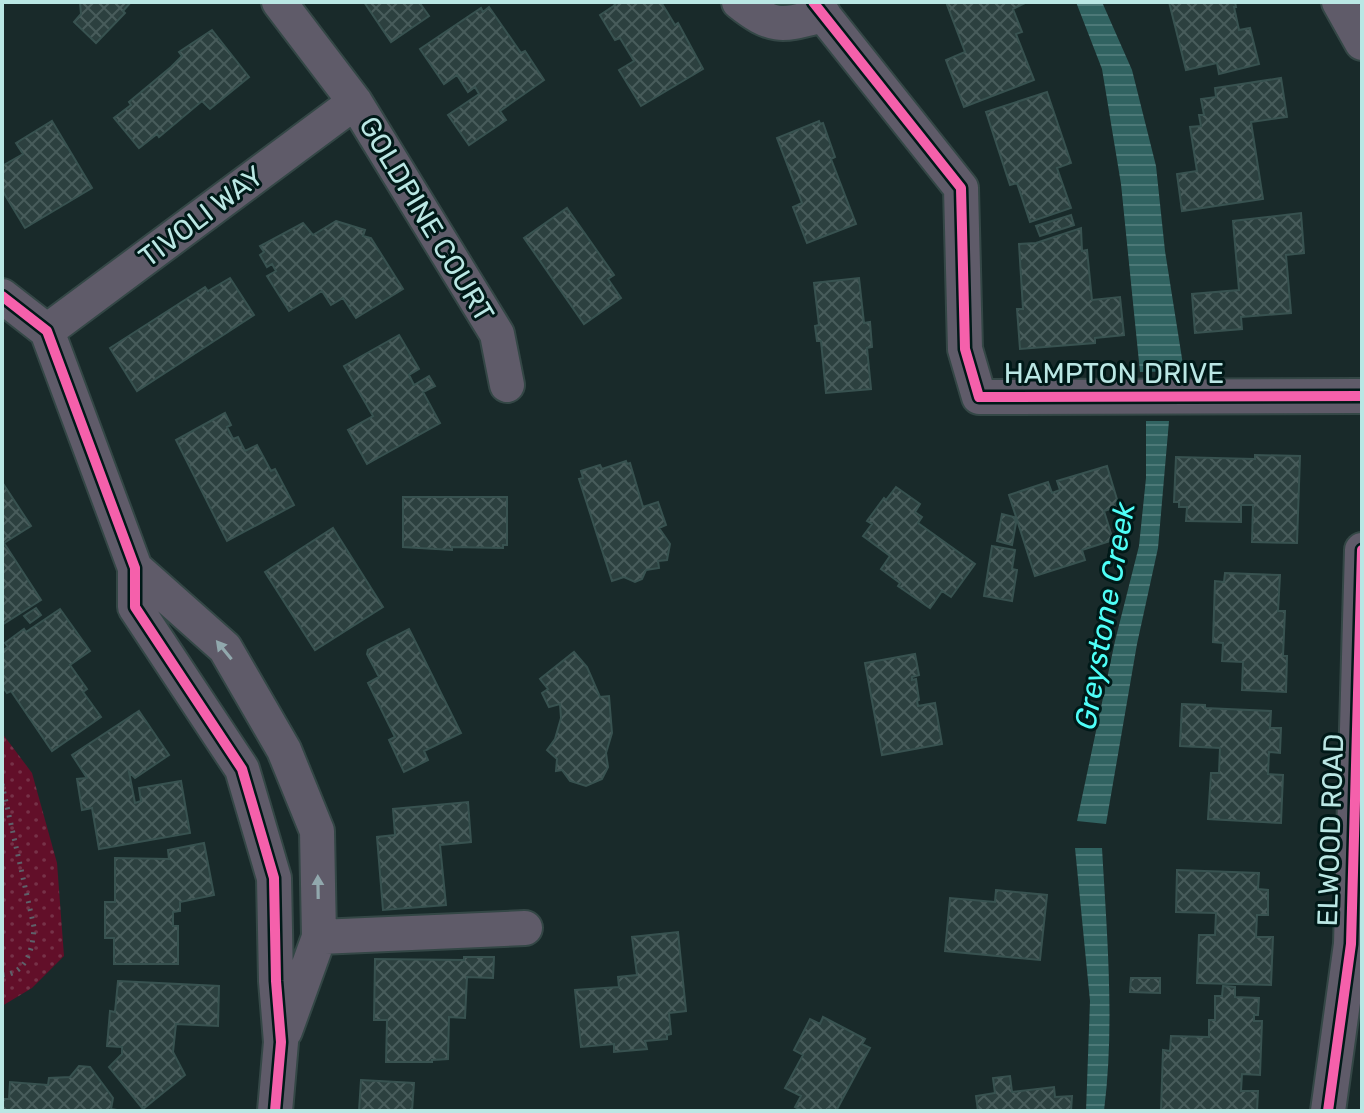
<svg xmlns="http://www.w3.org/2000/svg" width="1364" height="1113" viewBox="0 0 1364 1113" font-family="Rubik,sans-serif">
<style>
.grass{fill:url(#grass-dots)}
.water{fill:url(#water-rules)}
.building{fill:url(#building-cross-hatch);stroke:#385250;stroke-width:2}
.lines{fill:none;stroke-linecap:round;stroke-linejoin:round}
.minor-casing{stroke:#344746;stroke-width:38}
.path{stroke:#5e616a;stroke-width:5;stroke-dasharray:2 6;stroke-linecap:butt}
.minor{stroke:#5f5b69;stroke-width:34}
.cycleway-casing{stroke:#001918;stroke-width:15}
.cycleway{stroke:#f560ab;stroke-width:10}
.oneway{fill:#91a8ad}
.labels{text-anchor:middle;stroke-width:6;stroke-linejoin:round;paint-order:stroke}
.street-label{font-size:28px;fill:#bae7e4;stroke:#001918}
.water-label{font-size:30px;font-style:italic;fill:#4efef7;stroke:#001918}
</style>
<defs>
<pattern id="grass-dots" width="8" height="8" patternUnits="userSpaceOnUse" patternTransform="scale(2)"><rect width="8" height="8" fill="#620f29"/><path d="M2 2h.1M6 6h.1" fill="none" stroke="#763248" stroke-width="1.8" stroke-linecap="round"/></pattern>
<pattern id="water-rules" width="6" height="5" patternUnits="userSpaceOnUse" patternTransform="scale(2)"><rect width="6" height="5" fill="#316361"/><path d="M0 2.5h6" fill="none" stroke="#4d7978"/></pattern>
<pattern id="building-cross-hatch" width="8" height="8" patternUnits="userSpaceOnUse" patternTransform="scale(2)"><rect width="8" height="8" fill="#2c403f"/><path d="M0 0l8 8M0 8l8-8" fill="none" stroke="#485c5b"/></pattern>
</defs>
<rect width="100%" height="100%" fill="#192a2a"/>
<path class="grass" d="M2,733L32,773L57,863L64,956L32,988L2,1006Z"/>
<path class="water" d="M1076,2H1102L1132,70L1156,166L1165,251L1184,371L1140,372L1121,184L1102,69Z
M1146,421H1169L1158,548L1137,644L1106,824L1077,821L1115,641L1139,546L1146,478Z
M1075,848H1102C1107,935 1115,1025 1104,1111H1086L1090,1001Z"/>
<path class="building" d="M80,2H131L123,11L125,13L96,43L74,22L81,14Z
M364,2H419L429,16L391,42Z
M613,2H661L675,25L678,23L703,69L641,106L619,70L634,61L620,38L615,40L600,15L615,5Z
M946,2H1027L1013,9L1022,32L1016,34L1034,80L964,107L946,60L965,52Z
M1169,2H1235L1236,7H1234L1239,30L1250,28L1259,64L1219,74L1217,63L1186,70Z
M489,7L521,53L525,51L544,80L500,111L506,120L469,145L448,115L479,94L475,87L468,92L457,75L444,84L420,49L481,8L483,12Z
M212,30L249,77L210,109L202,101L159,137L157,134L139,148L114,118L131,105L129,102L171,67L182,56L179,52Z
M1281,78L1287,117L1251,122L1263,199L1182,211L1177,174L1197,171L1190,127L1201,126L1199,115H1204L1201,99L1216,97L1215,88Z
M1047,92L1071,163L1057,168L1071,208L1030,222L1017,183L1010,185L986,112Z
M52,121L92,188L25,228L2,190V166L23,154L16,143Z
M819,121L820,124L823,123L835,157L831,159L856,224L807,243L793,207L802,203L777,138Z
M567,208L614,275L608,279L621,298L584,324L524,238Z
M1301,213L1304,253L1286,255L1291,313L1241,317L1242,329L1195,333L1192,294L1239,290L1233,221Z
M1071,215L1074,225L1040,236L1036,226Z
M336,221L365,230L363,236L371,238L403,289L356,318L343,298L331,305L322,291L289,311L267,276L276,271L272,264L267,267L260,255L264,252L260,246L303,223L313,235Z
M1081,228L1082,251L1087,250L1092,300L1120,297L1124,335L1095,338V343L1020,349L1017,309H1023L1019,244L1036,243Z
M230,278L254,315L137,391L110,348L205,287L208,291Z
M859,278L864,323L870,322L872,347L867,348L871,389L826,393L821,341H817L815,326L819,325L814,283Z
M399,335L419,369L409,375L414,385L429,376L435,386L423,392L440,423L367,464L348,430L373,416L344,366Z
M225,413L231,425L227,427L233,439L238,437L245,451L257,445L271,471L275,469L294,505L227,541L176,440Z
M1255,455L1300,456L1297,543L1252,542L1253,505H1241V522L1186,521L1187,507H1179V502H1174L1176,457L1255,459Z
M626,461L627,464L630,463L643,507L658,502L666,525L659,528L670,544L667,560L658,561L659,568L646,570L642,579L635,582L624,577L612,581L579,479L583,478L581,471L600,465L602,469Z
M1107,466L1119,506L1104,511L1113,540L1082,550L1085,560L1035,576L1009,495L1048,482L1052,493L1060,490L1057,481Z
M2,482L31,526L4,543L41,600L2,625Z
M896,487L920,504L915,512L922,517L918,523L975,564L951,597L942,591L930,608L898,586L900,583L881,569L890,556L863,536L872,524L867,521L884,498L886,500Z
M403,497H507V545H503V548L452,547V550L403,547Z
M1002,514L1014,517L1016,523L1012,545L997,541Z
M333,528L383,607L315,650L265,572Z
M992,546L1015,550L1012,569L1017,570L1012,601L984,596Z
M1225,573L1280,575L1278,611H1285L1283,656H1287L1286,692L1242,690L1243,662L1222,661L1223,643L1213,642L1215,581L1224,582Z
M36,608L41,615L30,623L24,616Z
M60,609L90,651L70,665L87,689L83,692L101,717L52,751L11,691L7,693L2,686V651L8,647L5,643L24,629L26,632Z
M409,629L461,733L424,751L428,760L404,772L389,740L395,737L368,683L379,677L367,654L368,650Z
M574,652L587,667L600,697L609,696L612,733L606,753L608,767L602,779L586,786L570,781L562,770L556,771L557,759L547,750L555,739L561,718L560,704L549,707L542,693L548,689L540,679Z
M915,654L919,675L912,677V680L916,679L919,700L917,701L918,706L935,703L942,744L882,755L865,663Z
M1182,704L1205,705V708L1271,711L1270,728H1281L1280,753L1269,752L1268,774L1283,775L1281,823L1208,819L1211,773H1219L1220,748L1180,746Z
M139,711L169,755L135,778L129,772L135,803L141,801L139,788L181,781L190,833L99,849L92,808L82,810L77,779L87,778L72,755Z
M468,802L471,842L440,845L446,905L383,910L377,837L395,835L393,809Z
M204,843L214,895L180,902V911L173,912V926H178V964H114V938H105V902H115V858L169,859L168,850Z
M1177,870L1259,873L1258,889L1268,890V915H1257L1256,937H1273L1271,985L1197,983L1199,935H1215L1216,913L1176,912Z
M996,890L1047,895L1040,960L945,951L950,898L995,902Z
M678,932L686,1011L669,1013L671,1034L667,1035V1039L645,1041L647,1049L614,1052V1044L581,1047L575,990L619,987L618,977L637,975L632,937Z
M464,957H494L493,978L467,977L465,1018L449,1017L448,1059L432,1060V1062H386L387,1020H374L375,959L464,960Z
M1131,978H1160V993L1130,992Z
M118,981L219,986L218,1026L176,1024L173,1052L185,1075L143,1109L109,1067L122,1054V1047L107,1046L110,1011L115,1012Z
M1223,986L1235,987V997L1259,998L1258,1015H1254V1021H1262L1260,1075L1242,1074L1241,1091H1258L1257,1111H1161L1163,1050L1170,1051L1171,1036L1209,1037V1020H1215V996H1222Z
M823,1017L865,1039L862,1044L870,1048L836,1111L828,1109L827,1111H803L795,1107L801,1096L785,1088L803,1055L794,1050L810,1019L820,1024Z
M79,1066L90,1067L113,1098L111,1109L123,1111H2V1099H9L10,1082L48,1085L49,1078L70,1077Z
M1010,1076L1012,1092L1054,1087L1055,1097L1072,1096L1071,1111H978L976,1096L995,1093L993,1078Z
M361,1080L414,1083L412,1111H359Z"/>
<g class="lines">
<defs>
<path id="minor" d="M279,2L355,102L497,334L507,385
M739,2C774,30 783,25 824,15
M813,2L961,188L965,349L979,397L1362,396
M1339,2L1362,43
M2,296L47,331L135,568V607L242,769L274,878L276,981L281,1042L275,1111
M47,331L355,102
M135,568L225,648L284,750L317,831L319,937L285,1031
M319,937L525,928
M1328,1111L1351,944L1362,550"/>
</defs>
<use href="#minor" class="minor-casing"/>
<path class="path" d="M2,784L34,927C33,948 27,974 2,975"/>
<use href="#minor" class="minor"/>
<defs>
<path id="cycleway" d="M813,2L961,188L965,349L979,397L1362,396
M2,296L47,331L135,568V607L242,769L274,878L276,981L281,1042L275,1111
M1328,1111L1351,944L1362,550"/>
</defs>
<use href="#cycleway" class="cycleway-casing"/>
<use href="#cycleway" class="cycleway"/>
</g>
<defs><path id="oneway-solid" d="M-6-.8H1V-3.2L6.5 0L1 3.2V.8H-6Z" transform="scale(2)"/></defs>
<g class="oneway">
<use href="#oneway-solid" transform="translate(224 650) rotate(-129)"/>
<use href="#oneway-solid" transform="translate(318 887) rotate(-91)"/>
</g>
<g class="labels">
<g class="street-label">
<text transform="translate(201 216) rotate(-37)" y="10">TIVOLI WAY</text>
<text transform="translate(427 219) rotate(59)" y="10">GOLDPINE COURT</text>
<text x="1114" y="383">HAMPTON DRIVE</text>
<text transform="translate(1330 830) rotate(-88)" y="10">ELWOOD ROAD</text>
</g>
<g class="water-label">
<text transform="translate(1105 616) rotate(-80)" y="10">Greystone Creek</text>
</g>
</g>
<rect width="1364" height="1113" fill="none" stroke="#bae7e4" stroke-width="8"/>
</svg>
